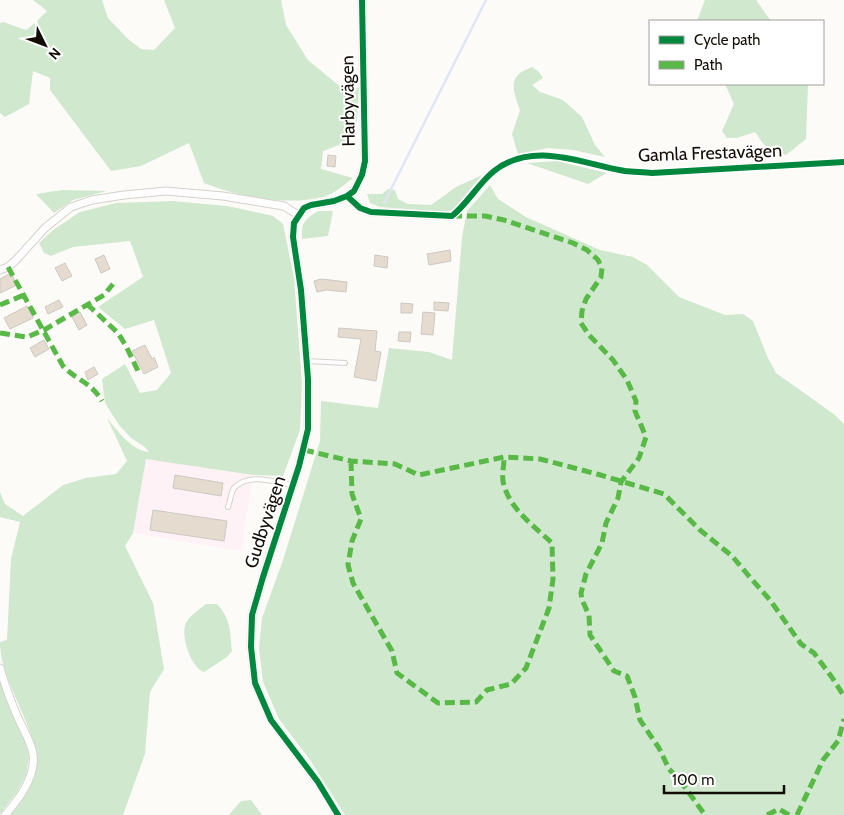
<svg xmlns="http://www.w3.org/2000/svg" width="844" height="815" viewBox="0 0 844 815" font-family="Cabin,sans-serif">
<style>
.industrial{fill:#fef2f6}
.green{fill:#d0e8cd}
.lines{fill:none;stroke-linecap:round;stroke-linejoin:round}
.stream{stroke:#dee6f7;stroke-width:2.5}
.building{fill:#e5dccf;stroke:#ccc8c2}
.lane-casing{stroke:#d5d1cb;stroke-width:6}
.street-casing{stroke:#d5d1cb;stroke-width:9}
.lane{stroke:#fffefe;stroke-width:4}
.street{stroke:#fffefe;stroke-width:7}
.quiet{stroke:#58b947;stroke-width:5;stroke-dasharray:10 5;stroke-linecap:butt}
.cycleway-casing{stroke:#fff;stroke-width:9}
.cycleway{stroke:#00873e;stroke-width:6}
.labels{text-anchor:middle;stroke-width:4;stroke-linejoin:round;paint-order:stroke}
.street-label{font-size:18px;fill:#130d05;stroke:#fff}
</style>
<rect width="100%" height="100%" fill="#fdfbf8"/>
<path class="industrial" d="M146,458L253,475L241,551L133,533Z"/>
<path class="green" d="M33,0H102L108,18L128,39L141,49L154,50L175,28L164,0H281L286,25L308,60L343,89L359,88L357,121L347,142L323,151L321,169L353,178C344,185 334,194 323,197C287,206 239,197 204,183L189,143L141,166L111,171L50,90V78L33,71L29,104L5,117L0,113V23L3,22L26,30L35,23L47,11Z
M705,0H756L771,21H697Z
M532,67L539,72L543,78L532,85L540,92L563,100L582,117L595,145L605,157L573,150L548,148L518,154L512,134L520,110C513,90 506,76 532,67Z
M725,84H808L806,139L786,155C767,150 767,149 755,132L737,138H727L722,131L734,104Z
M557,161L607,173L588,184L527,163Z
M482,175L454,209L446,212L380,207L370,203L367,194H382L388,189L395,190L398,199L408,204L431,205L456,187Z
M490,185L498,199L526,217L600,250L633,257L647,265L679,297L725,315L743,314L753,321L767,356L776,373L835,415L844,424V815H345L310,760L279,719L263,682L259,648L262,618L283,560L320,441L321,401L378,408L389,348L429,352L452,360L462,237L467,211Z
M62,190L107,191L73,200L54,213L36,194Z
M172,201L227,206L273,216L283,224L294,278L302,383L300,430L283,476L253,475L146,459L133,533L125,546L153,603L164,669L150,692L145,754L123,815H11C23,800 34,783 37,764C39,744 14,697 7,676C3,665 0,654 0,642L7,640L11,559L20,522L0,517V492L5,504L23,516L63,485L86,478L116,474L127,461L107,418C117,430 132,451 149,452L145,447L131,438L119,425L105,403L102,379L125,364L140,393L157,390L171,373L154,320L125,329L98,307L143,277L130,241L73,247L51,256L44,253L39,243L53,230L80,212L116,203Z
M318,211H333L328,236L302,239C301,223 304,220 318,211Z
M206,604H217C231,619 230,631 232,651L227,657L204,672C191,668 180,635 186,623C190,615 200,609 206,604Z
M0,682L26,743L29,757L26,775L17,792L0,814Z
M251,800L262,815H229L241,801Z"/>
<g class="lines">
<path class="stream" d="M384,203L486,0"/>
</g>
<path class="building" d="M328,155L336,156L335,167L327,166Z
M450,250L451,261L429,265L427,254Z
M104,255L110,269L101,273L95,259Z
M375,255L388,257L387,268L374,266Z
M65,263L72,276L62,281L55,268Z
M11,273L17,285L0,293V279Z
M321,279L347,282L346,292L327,290L317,292L314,281Z
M59,300L63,307L48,314L45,307Z
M434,302L449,303L448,311L434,310Z
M401,303L413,304L412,313H401Z
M27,306L33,318L10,329L4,318Z
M80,312L87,325L79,330L72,317Z
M423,312L435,313L433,335L421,334Z
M339,328L377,331L375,351L381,352L376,381L354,377L361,339L338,337Z
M399,332H411L410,342L398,341Z
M44,340L49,349L35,357L30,348Z
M145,345L152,359L154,357L158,367L144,374L132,351Z
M94,367L98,374L88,380L85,372Z
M175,475L223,483L221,496L173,488Z
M153,510L227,521L224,541L150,530Z"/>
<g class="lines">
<defs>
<path id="lane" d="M307,361L345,363
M228,507C230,502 231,492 234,488C248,472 276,482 293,485"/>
<path id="street" d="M347,196L360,208L371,212L452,216
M0,270L8,267L15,261L45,228L71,207L92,200L124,195L166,191L223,196L284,206L298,215
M0,668C5,686 11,702 18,718C23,729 31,742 33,754C36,777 19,799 5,815
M338,815L318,782L271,720L255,683L251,647L252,615L263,577L299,466L308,429V379L301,290L293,237L294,223L304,208L311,205L334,201L347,196L354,191L362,175L365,161L362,0"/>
</defs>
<use href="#lane" class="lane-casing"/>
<use href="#street" class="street-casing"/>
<use href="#lane" class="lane"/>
<use href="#street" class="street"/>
<path class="quiet" d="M452,216H485L504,220L573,243L587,250L598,260L602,268L601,277L586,299L582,311L581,323L589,335L613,360L627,380L636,401L635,411L646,437L639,458L621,482L618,498L606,523L602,543L586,574L581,593L582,600L589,615L590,635L614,671L627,676L635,697L640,720L659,748L669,769L684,786L705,815
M8,267L63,366C77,381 90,381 102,401
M87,304L118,333L126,346L140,375
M0,305L24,295
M0,333L27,337L44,330L104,295L113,284
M304,450L351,461L395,464L419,475L504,457L540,459L597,474L664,494L700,530L732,556L748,575L770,600L801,644L814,653L831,676L844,696
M351,461L352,494L361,519L352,541L348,565L353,583L392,651L397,673L438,703L476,702L487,690L511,684L526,668L549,608L553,579L552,543C534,526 508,508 503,481C502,474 504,465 504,457
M767,815L779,809L789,815
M797,815L823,760L838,741L844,719"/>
<defs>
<path id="cycleway" d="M347,196L360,208L371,212L452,216C468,203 478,184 494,171C534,140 582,164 625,171C634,172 643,172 652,173L844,162
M338,815L318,782L271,720L255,683L251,647L252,615L263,577L299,466L308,429V379L301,290L293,237L294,223L304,208L311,205L334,201L347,196L354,191L362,175L365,161L362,0"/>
</defs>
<use href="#cycleway" class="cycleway-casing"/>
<use href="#cycleway" class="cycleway"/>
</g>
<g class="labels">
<g class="street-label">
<text transform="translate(348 101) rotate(-91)" y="6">Harbyvägen</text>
<text transform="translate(710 153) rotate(-2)" y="6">Gamla Frestavägen</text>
<text transform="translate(265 522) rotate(-72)" y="6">Gudbyvägen</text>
</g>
</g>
<rect x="649" y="20" width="175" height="65" fill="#ffffff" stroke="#a19e9b"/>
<rect x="659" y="36" width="25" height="8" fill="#00873e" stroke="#a19e9b"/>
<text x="694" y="45" font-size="15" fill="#130d05">Cycle path</text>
<rect x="659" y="61" width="25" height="8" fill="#58b947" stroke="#a19e9b"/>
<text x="694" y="70" font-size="15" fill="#130d05">Path</text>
<g transform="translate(45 45) rotate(132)" stroke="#ffffff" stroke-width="4" paint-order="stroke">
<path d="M0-4L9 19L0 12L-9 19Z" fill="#130d05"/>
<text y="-8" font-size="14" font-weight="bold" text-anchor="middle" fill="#130d05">N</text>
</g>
<path d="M664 785v8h120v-8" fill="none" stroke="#130d05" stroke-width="2.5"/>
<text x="672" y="785" font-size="15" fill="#130d05" stroke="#ffffff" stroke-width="4" paint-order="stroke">100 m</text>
</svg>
